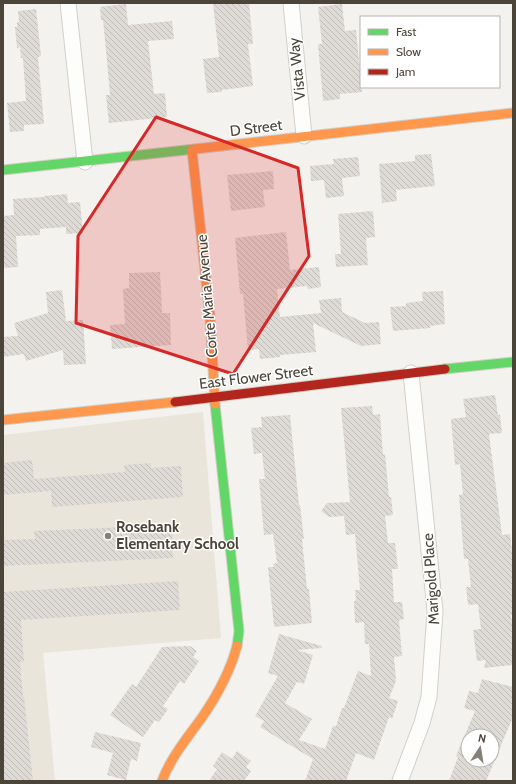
<svg xmlns="http://www.w3.org/2000/svg" width="516" height="784" viewBox="0 0 516 784" font-family="Cabin,sans-serif">
<style>
.education{fill:#eae5da}
.building{fill:url(#building-back-hatch);fill-rule:evenodd}
.lines{fill:none;stroke-linecap:round;stroke-linejoin:round}
.street-casing{stroke:#d2d0cb;stroke-width:17}
.fast-casing{stroke:#d3cfc5;stroke-width:11}
.slow-casing{stroke:#d3cfc5;stroke-width:11}
.jam-casing{stroke:#d3cfc5;stroke-width:11}
.street{stroke:#fdfdfc;stroke-width:15}
.fast{stroke:#63d668;stroke-width:9}
.slow{stroke:#ff974d;stroke-width:9}
.jam{stroke:#b3261e;stroke-width:9}
.marked{fill:#d62828;fill-opacity:0.2;stroke:#d62828;stroke-width:3;stroke-linejoin:round}
.poi-dot{fill:#868178;stroke:#fff;stroke-width:1.5}
.labels{text-anchor:middle;stroke-width:3;stroke-linejoin:round;paint-order:stroke}
.street-label{font-size:15px;fill:#4b4439;stroke:#fff}
.poi-label{font-size:15px;font-weight:bold;fill:#4b4439;stroke:#fff;text-anchor:start}
</style>
<defs>
<pattern id="building-back-hatch" width="6" height="6" patternUnits="userSpaceOnUse"><rect width="6" height="6" fill="#dedbd6"/><path d="M-1 5l2 2M0 0l6 6M5-1l2 2" fill="none" stroke="#c0bdb8"/></pattern>
</defs>
<rect width="100%" height="100%" fill="#f4f2ee"/>
<path class="education" d="M203,412L221,638L43,653L55,781H3V435Z"/>
<path class="building" d="M213,3H249L253,44H248L253,86L222,90V92L207,93L203,59L219,57Z
M126,4L128,25L172,21L174,39L148,41L154,94L165,93L167,117L109,123L106,95H110L107,61L103,20H101L100,7Z
M342,4L345,31L356,30L362,92L340,94V99L323,101L318,44H322L318,7Z
M36,9L41,56L38,57L44,124L24,125V131L10,132L7,103L26,101L23,58H21L20,47L17,48L15,27H17V22H19L18,11Z
M431,154L435,186L396,190L397,201L382,203L379,164L415,161V155Z
M358,157L360,176L342,178L344,196L326,198L324,180L311,181L310,166L334,164L333,159Z
M273,171L274,189L263,190L265,207L231,211L227,175Z
M67,194L68,203L80,202L83,233L66,234V227L40,229V235L16,236L18,267L3,268V216L14,215L13,199L44,197V196Z
M373,211L375,237L366,238L368,265L336,267L335,254H341L338,214Z
M286,232L290,270L319,267L321,287L308,289L307,286L277,289L280,317L321,313L319,300L341,298L342,312L365,323L379,322L381,344L361,346L313,323L316,352L280,355V357L260,359L259,349L248,350L243,294H240L235,238Z
M160,272L162,313H170L171,345L112,349L110,325L125,324L123,289L129,288V273Z
M62,290L66,321L83,320L86,364L64,365L63,350L26,361L24,354L3,357V337L18,336L14,323L48,313L46,292Z
M443,291L445,324L430,326V328L393,331L390,307L406,306V303L423,301L422,292Z
M495,395L498,415H500L502,433L489,434L502,535L510,534L513,562V615H511L513,630V665L484,668L486,660L477,661L473,630L481,629L478,604L468,605L466,587H471L468,559H464L459,495L463,494L460,464L455,465L451,419L466,417L463,399Z
M372,406L373,415L380,414L383,455L385,454L389,497H391L393,515L385,516L388,543H395L398,569H392L394,602H402L404,619L399,620L402,656L394,657L396,681L389,698L398,701L392,719L389,717L374,760L356,753L346,781H305L313,759L260,727L264,721L255,716L278,676L268,673L279,634L322,646V648L297,650L313,655L304,684L297,682L285,703L312,719L299,740L325,749L333,726H336L342,708H344L358,671L371,676L369,644H365L364,622L355,623L354,601H356L355,590H360L355,534L346,535L344,516L329,517L321,511L327,503L350,502L341,408Z
M290,415L299,505H300L304,539H302L307,589H309L312,623L274,627L268,567H274L273,564L277,563L273,534L264,535L259,479H265L262,453L254,454L251,428L262,427L261,417Z
M32,460L34,479L125,472L124,465L151,463V468L181,466L183,497L52,507L51,491L3,495V463Z
M172,525L173,558L3,566V540L35,539L34,531Z
M178,581L180,610L21,620L24,662H20L23,697H24L33,781H3V592Z
M190,646L197,651L193,657L199,661L184,684L180,681L163,706L168,709L159,722L155,720L143,737L110,715L132,684L136,687L162,647Z
M482,679L513,687V717L486,781H449L458,757L456,756L475,711L464,708L469,691L478,693ZM468,736H492V760H468Z
M95,732L141,743L137,761L131,759L126,780L107,775L113,753L91,747Z
M237,751L251,761L246,767L251,771L244,781H209L217,769L213,766L222,752L232,759Z"/>
<g class="lines">
<defs>
<path id="street" d="M68,3L85,162
M291,3L304,136
M400,781L422,723L429,697L435,611L411,373"/>
<path id="fast" d="M3,170L195,149
M445,369L513,362
M215,404L239,631L237,646"/>
<path id="slow" d="M195,149L513,113
M192,150L210,316L215,404
M3,420L175,402
M162,781C171,757 188,737 203,716C218,694 230,672 237,646"/>
<path id="jam" d="M175,402L445,369"/>
</defs>
<use href="#street" class="street-casing"/>
<use href="#fast" class="fast-casing"/>
<use href="#slow" class="slow-casing"/>
<use href="#jam" class="jam-casing"/>
<use href="#street" class="street"/>
<use href="#fast" class="fast"/>
<use href="#slow" class="slow"/>
<use href="#jam" class="jam"/>
</g>
<path class="marked" d="M156,117L298,168L309,256L233,374L76,323L78,236Z"/>
<circle class="poi-dot" cx="108" cy="536" r="4"/>
<g class="labels">
<g class="street-label">
<text transform="translate(297 69) rotate(-96)" y="5">Vista Way</text>
<text transform="translate(256 128) rotate(-7)" y="5">D Street</text>
<text transform="translate(207 296) rotate(-95)" y="5">Corte Maria Avenue</text>
<text transform="translate(256 377) rotate(-7)" y="5">East Flower Street</text>
<text transform="translate(431 579) rotate(-94)" y="5">Marigold Place</text>
</g>
<g class="poi-label">
<text x="116" y="532">Rosebank<tspan x="116" dy="17">Elementary School</tspan></text>
</g>
</g>
<rect width="516" height="784" fill="none" stroke="#4b4439" stroke-width="8"/>
<rect x="360" y="16" width="140" height="72" fill="#ffffff" stroke="#b7b4b0"/>
<rect x="368" y="29" width="20" height="6" fill="#63d668" stroke="#b7b4b0"/>
<text x="396" y="36" font-size="12" fill="#4b4439">Fast</text>
<rect x="368" y="49" width="20" height="6" fill="#ff974d" stroke="#b7b4b0"/>
<text x="396" y="56" font-size="12" fill="#4b4439">Slow</text>
<rect x="368" y="69" width="20" height="6" fill="#b3261e" stroke="#b7b4b0"/>
<text x="396" y="76" font-size="12" fill="#4b4439">Jam</text>
<g transform="translate(480 748) rotate(12)"><circle r="19" fill="#ffffff" stroke="#b7b4b0"/>
<path d="M0-3L7 15L0 10L-7 15Z" fill="#868178"/>
<text y="-6" font-size="11" font-weight="bold" text-anchor="middle" fill="#4b4439">N</text>
</g>
</svg>
